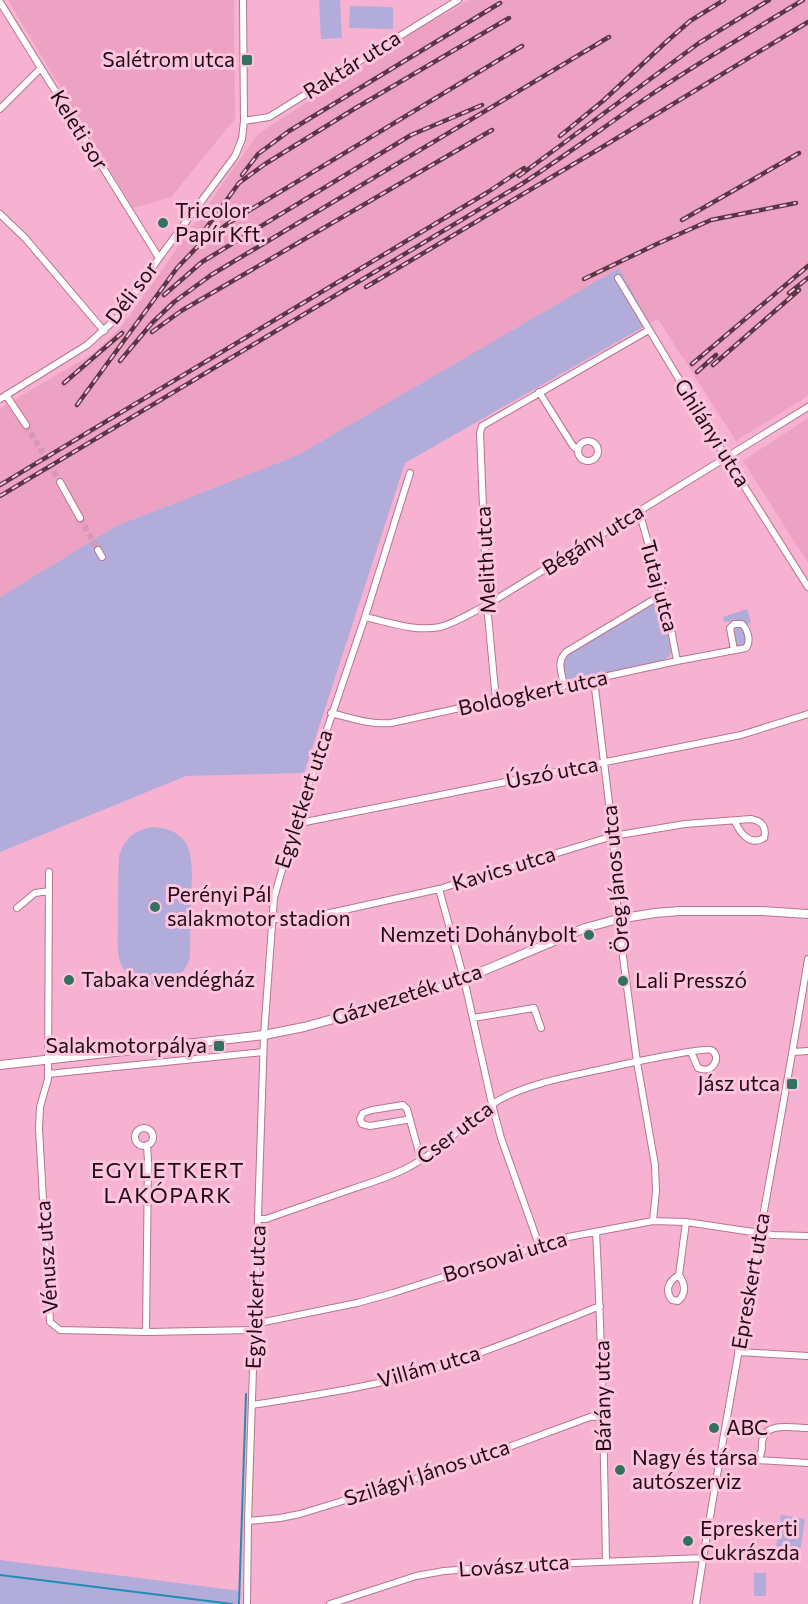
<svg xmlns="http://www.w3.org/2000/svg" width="808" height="1604" viewBox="0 0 808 1604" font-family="Commissioner,sans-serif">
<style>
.built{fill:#eda2c3}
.green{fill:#b2acdb}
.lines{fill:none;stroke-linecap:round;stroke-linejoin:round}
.stream{stroke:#218cb8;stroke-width:2}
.street-tunnel{stroke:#d898b5;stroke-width:6;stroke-dasharray:6 3;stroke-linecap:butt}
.street-casing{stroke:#b57491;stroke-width:8}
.secondary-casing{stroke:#b57491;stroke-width:10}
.street{stroke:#fff;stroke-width:6}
.secondary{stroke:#fff;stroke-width:8}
.rail-casing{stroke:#5a3647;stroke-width:4.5}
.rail{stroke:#fdc4dd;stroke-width:2;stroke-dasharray:7;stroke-linecap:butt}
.poi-dot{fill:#33715f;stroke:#fdc4dd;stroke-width:2}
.labels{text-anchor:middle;stroke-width:6;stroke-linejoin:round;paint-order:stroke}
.poi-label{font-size:21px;fill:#200814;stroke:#fdc4dd;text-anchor:start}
.street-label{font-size:21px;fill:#200814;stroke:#fdc4dd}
.neighbourhood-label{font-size:22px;letter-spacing:1.5px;fill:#200814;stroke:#fdc4dd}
</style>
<rect width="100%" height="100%" fill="#f8b2d1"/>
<path class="built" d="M8,0H234L235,119L171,197L133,208Z
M470,0H808V396L736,441L658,319L650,323L619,268L298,455L116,526L0,597V408L94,353L123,325L258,134L424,26Z
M808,418V563L743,461Z"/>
<path class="green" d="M319,0H340L342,38L321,39Z
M350,6L393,7V29L349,28Z
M619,268L650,323L405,463L304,773L186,776L0,852V597L116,526L298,455Z
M658,599L662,604L671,650C671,656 667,658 662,661L576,682C559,681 560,666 568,654Z
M747,609L751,622L746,625L739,621L724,622L723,617Z
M739,627L742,629L746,638L744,645L738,647L737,646L733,635L735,628Z
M152,827C199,829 192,867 191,901C191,919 190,938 190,957C187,969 178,979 166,983C149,988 126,980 120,962C116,949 118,934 118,921C118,899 118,877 119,856C124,839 134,830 152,827Z
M781,1515L805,1519L798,1564L774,1560Z
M0,1560L240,1591V1604H0Z
M754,1573H766V1596H754Z"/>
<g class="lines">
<path class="stream" d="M0,1575L232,1604
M239,1604L246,1394"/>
<path class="street-tunnel" d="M26,425L60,482
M80,518L98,550"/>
<defs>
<path id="street" d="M0,2L159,258
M0,109L41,68
M244,121L269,117L458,0
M0,214L25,238L104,331
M618,278L727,459L808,587
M539,392L573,446L577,449
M6,395L26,425
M0,399L87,345L118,317L159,258L235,156L242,139L244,121L243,0
M578 451a10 10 0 1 1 20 0a10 10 0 1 1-20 0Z
M60,482L80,518
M639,511L668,613L677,661
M98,550L102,557
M365,617C388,622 415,632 440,627C456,623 472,612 487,605L808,407
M594,680L613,836L618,919L637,1062L655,1165L656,1191L653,1221
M564,686C562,673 556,662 566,652L663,594
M496,701L487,605L480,433L482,426L649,330
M331,713C351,718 371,725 391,723L677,661L746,648C751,641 748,630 742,624H734L730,628L734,650
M295,824L741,735L808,714
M49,872L48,1079L40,1107L39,1129L50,1322L60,1330L146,1332L254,1330
M439,889L464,979L492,1104L501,1138L539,1245
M17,908L35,893L49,891
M272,919H298L312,917L439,889L613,836L685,824L751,819C762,821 767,827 764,838C750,846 741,834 735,822
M473,1018L534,1008L541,1028
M793,1052L808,1051
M48,1074L263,1052
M406,1120L370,1126L362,1124L360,1119L363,1113L372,1110L403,1105L407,1109L421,1160
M135 1137a9 9 0 1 1 18 0a9 9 0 1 1-18 0Z
M258,1219H266C294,1209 323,1199 352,1189C370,1183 390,1177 407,1168C439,1152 462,1125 491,1105C521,1084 576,1075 612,1067C625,1064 704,1047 711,1050C722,1055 714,1075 698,1068L691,1052
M596,1232C602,1341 604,1451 606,1561
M679,1275C669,1281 664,1290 672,1300L678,1301C687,1293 685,1284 679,1275L686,1222
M254,1324L357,1303L393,1293L568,1237L653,1221L686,1222L773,1235L808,1236
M146,1332L148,1162L147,1145
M738,1352L808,1356
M252,1405C316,1395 380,1386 441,1366C495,1349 548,1327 600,1306
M720,1458L757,1460C762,1455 762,1449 762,1442C765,1421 792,1428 808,1428
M757,1460L808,1463
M248,1521L280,1518L300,1514L460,1465L590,1417L604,1416
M247,1604L248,1521L264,1035L274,898L295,824L365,617L410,473
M330,1604L416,1576L444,1571L523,1565L703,1558
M696,1604C729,1388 773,1174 808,959"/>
<path id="secondary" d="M0,1065L264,1035L304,1027L417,996L464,979L585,928L618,919L655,913L680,911H762L808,914"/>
</defs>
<use href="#street" class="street-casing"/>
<use href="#secondary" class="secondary-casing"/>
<use href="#street" class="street"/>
<use href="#secondary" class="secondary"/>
<defs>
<path id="rail" d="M560,136L604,100L665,43L690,21L724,0
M242,175L258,154L289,131L500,3
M519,176L699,43L769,0
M682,220L799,153
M196,242L239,183L265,164L354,109L509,18
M584,279L659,243L711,220L796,203
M366,287L599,149L808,22
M789,293L808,278
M164,295L202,262L411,135L482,105
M152,332L181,311L492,130
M120,361L152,323L174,302L211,275L609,37
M692,364L808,266
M713,365L799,290
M697,372L716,355
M64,383L122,333
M77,405L177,268L198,246L230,222L522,46
M0,485L488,192L524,168
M0,496L520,185C565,156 608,124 652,94C701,61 752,31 803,0"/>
</defs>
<use href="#rail" class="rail-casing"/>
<use href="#rail" class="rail"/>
</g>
<g class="poi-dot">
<rect x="241" y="54" width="12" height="12" rx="3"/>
<circle cx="163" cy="223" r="6"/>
<circle cx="155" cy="907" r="6"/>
<circle cx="589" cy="935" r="6"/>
<circle cx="69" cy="980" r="6"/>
<circle cx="623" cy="981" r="6"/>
<rect x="213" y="1040" width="12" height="12" rx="3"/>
<rect x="786" y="1078" width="12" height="12" rx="3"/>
<circle cx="714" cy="1428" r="6"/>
<circle cx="620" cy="1470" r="6"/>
<circle cx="688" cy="1541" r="6"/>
</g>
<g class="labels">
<g class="poi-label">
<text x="235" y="67" text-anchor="end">Salétrom utca</text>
<text x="175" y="218">Tricolor<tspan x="175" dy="24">Papír Kft.</tspan></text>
<text x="167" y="902">Perényi Pál<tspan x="167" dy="24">salakmotor stadion</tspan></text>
<text x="577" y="942" text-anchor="end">Nemzeti Dohánybolt</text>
<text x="81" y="987">Tabaka vendégház</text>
<text x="635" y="988">Lali Presszó</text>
<text x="207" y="1053" text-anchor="end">Salakmotorpálya</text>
<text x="780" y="1091" text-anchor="end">Jász utca</text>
<text x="726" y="1435">ABC</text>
<text x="632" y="1465">Nagy és társa<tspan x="632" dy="24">autószerviz</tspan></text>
<text x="700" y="1536">Epreskerti<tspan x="700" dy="24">Cukrászda</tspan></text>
</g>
<g class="street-label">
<text transform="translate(352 65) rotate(-32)" y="7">Raktár utca</text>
<text transform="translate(79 130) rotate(58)" y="7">Keleti sor</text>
<text transform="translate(132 293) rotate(-53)" y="7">Déli sor</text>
<text transform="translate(712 433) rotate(58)" y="7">Ghilányi utca</text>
<text transform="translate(593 540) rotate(-32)" y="7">Bégány utca</text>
<text transform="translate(486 560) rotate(-93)" y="7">Melith utca</text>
<text transform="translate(659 586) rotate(75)" y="7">Tutaj utca</text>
<text transform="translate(533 693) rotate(-12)" y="7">Boldogkert utca</text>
<text transform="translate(552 773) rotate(-11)" y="7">Úszó utca</text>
<text transform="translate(304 799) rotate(-72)" y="7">Egyletkert utca</text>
<text transform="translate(504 869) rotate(-17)" y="7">Kavics utca</text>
<text transform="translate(616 879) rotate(-95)" y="7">Öreg János utca</text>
<text transform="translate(407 995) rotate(-18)" y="7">Gázvezeték utca</text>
<text transform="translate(455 1133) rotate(-37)" y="7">Cser utca</text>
<text transform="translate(47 1257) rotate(-94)" y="7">Vénusz utca</text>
<text transform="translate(505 1257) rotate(-17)" y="7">Borsovai utca</text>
<text transform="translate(751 1281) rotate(-80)" y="7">Epreskert utca</text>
<text transform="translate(256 1297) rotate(-88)" y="7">Egyletkert utca</text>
<text transform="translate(429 1367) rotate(-16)" y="7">Villám utca</text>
<text transform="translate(603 1396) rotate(-91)" y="7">Bárány utca</text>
<text transform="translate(427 1473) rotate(-18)" y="7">Szilágyi János utca</text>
<text transform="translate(514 1566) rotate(-4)" y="7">Lovász utca</text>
</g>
<g class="neighbourhood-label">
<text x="168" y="1178">EGYLETKERT<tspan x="168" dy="25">LAKÓPARK</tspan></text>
</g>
</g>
</svg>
